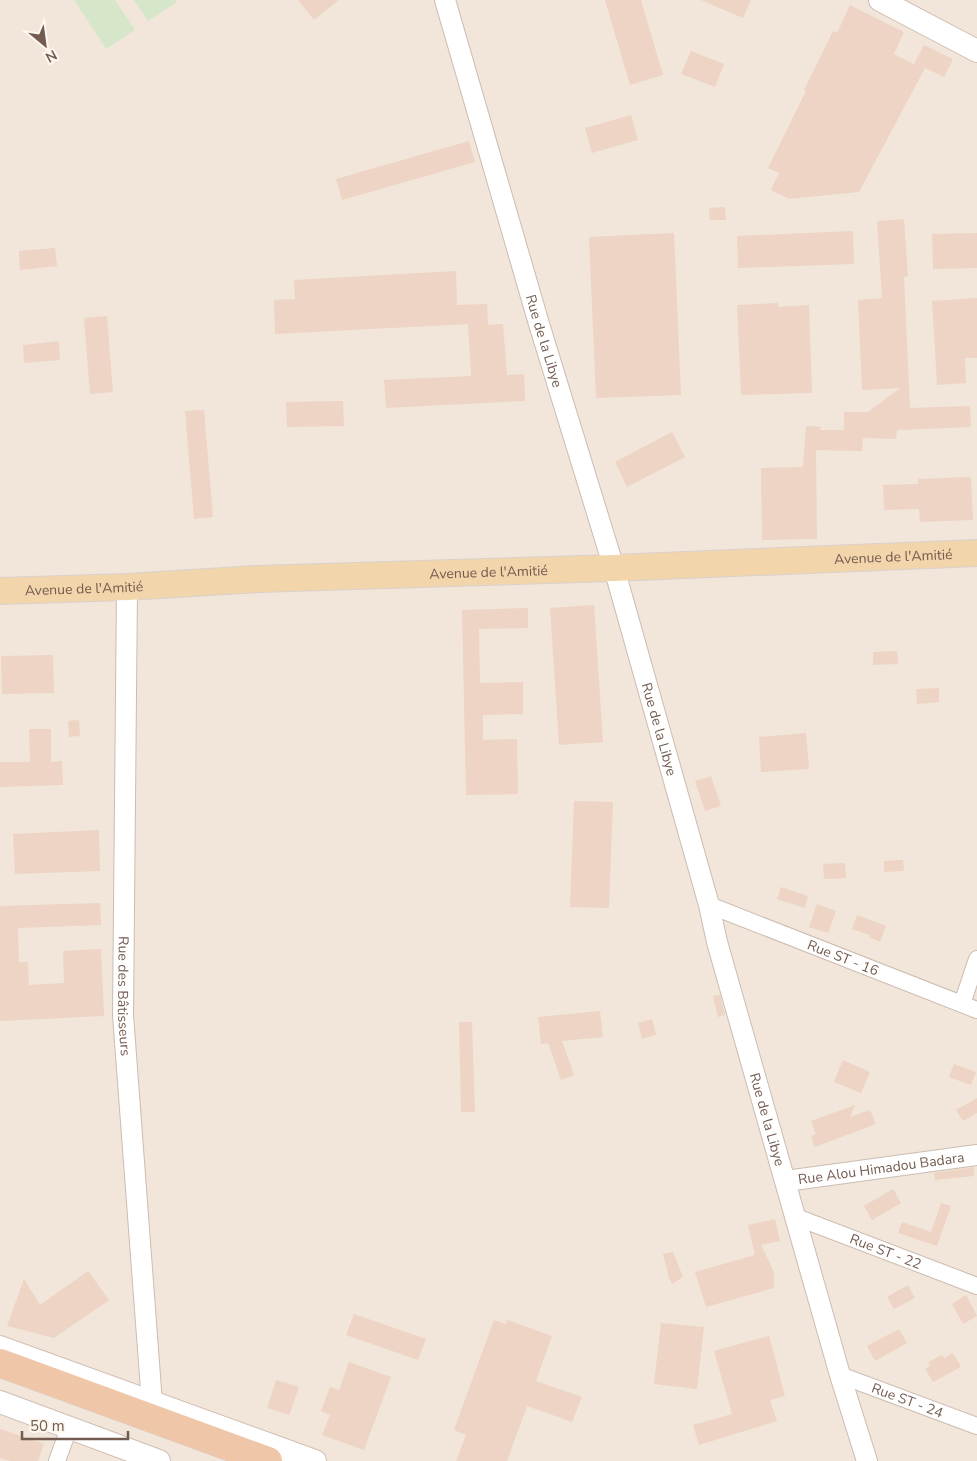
<svg xmlns="http://www.w3.org/2000/svg" width="977" height="1461" viewBox="0 0 977 1461" font-family="'Nunito Sans',sans-serif">
<style>
.residential{fill:#f1e6d9}
.green{fill:#d6e7c9}
.building{fill:#edd4c4}
.lines{fill:none;stroke-linecap:round;stroke-linejoin:round}
.minor-casing{stroke:#ccbcb1;stroke-width:18}
.tertiary-casing{stroke:#ccbcb1;stroke-width:22}
.secondary-casing{stroke:#d0beb1;stroke-width:24}
.primary-casing{stroke:#d8d1ce;stroke-width:28}
.trunk-casing{stroke:#d8d1ce;stroke-width:29}
.minor{stroke:#fff;stroke-width:16}
.tertiary{stroke:#fff;stroke-width:20}
.secondary{stroke:#fff;stroke-width:22}
.primary{stroke:#f2d5aa;stroke-width:26}
.trunk{stroke:#f0c6a9;stroke-width:28}
.labels{text-anchor:middle;stroke-width:5;stroke-linejoin:round;paint-order:stroke}
.street-label{font-size:14px;fill:#735b50;stroke:#fdf8f0}
</style>
<rect width="100%" height="100%" fill="#faf4ea"/>
<path class="residential" d="M0,0H977V1461H0Z"/>
<path class="green" d="M74,0H115L135,30L106,49Z
M134,0H176L177,2L148,21Z"/>
<path class="building" d="M298,0H339L314,20Z
M605,0H641L663,75L630,85Z
M701,0H751L743,18Z
M850,5L904,32L894,54L914,64L924,45L953,59L944,77L925,68L859,192L789,199L771,190L779,173L768,168L806,91L804,90L833,31L837,33Z
M691,51L724,64L715,87L681,74Z
M631,115L638,140L592,153L585,128Z
M469,141L475,162L342,200L336,179Z
M725,207L726,220H710L709,208Z
M904,219L908,276L904,277L910,408L970,406L971,427L897,430L896,439L863,438L862,451L816,450L817,539L762,540L761,468L803,467L806,426L821,427L820,430H844V412H868L900,388L862,390L858,300L882,298L877,221Z
M853,231L854,264L738,268L737,236Z
M674,233L681,395L596,398L589,237Z
M977,233V268L933,269L932,234Z
M55,248L57,266L20,270L19,251Z
M456,271L457,305L487,304L488,325L503,324L507,375L524,374L525,401L386,408L384,380L471,376L468,324L275,334L274,300L295,299L294,280Z
M977,298V358H965L966,383L937,385L932,301Z
M778,303V307L809,305L812,393L741,395L737,305Z
M107,316L113,392L90,394L84,318Z
M59,341L60,360L24,363L23,345Z
M343,401L344,426L287,427L286,402Z
M204,410L213,517L194,519L185,411Z
M672,432L685,457L627,487L615,462Z
M971,477L973,520L920,522L919,509L884,510L883,485L918,484V479Z
M594,605L603,742L559,745L550,608Z
M528,608V628L479,629L480,683L523,682V714L483,715V740L517,739L518,794L466,795L462,610Z
M897,651L898,664L873,665V652Z
M53,655L54,693L2,694L1,656Z
M939,688V702L917,704L916,689Z
M79,720L80,736L69,737L68,721Z
M29,729H51V762L62,761L63,785L0,787V762H30Z
M806,733L809,769L761,772L759,737Z
M711,776L721,806L705,811L695,781Z
M574,801L613,802L609,908L570,907Z
M99,830L100,871L15,874L13,834Z
M903,860L904,871L884,872V861Z
M845,863L846,878L824,879L823,864Z
M781,887L808,896L805,908L777,899Z
M100,903L101,925L18,928L19,962H28L29,985L64,983L63,951L101,949L104,1016L0,1021V906Z
M817,904L836,911L828,933L809,927Z
M857,915L886,926L880,942L869,937L870,935L852,929Z
M720,995L725,1015L718,1017L713,996Z
M600,1011L603,1037L562,1041L574,1075L561,1080L548,1043L541,1044L538,1017Z
M652,1019L656,1035L642,1039L638,1023Z
M459,1022H472L475,1112H461Z
M843,1060L870,1072L861,1093L834,1082Z
M954,1064L976,1072L971,1085L949,1077Z
M977,1098V1113L963,1121L956,1110Z
M855,1105L850,1117L870,1110L876,1124L815,1147L811,1136L816,1134L811,1121Z
M974,1167V1176L935,1180L934,1173Z
M893,1189L901,1203L872,1220L864,1206Z
M941,1203L951,1206L937,1246L898,1233L902,1222L931,1232Z
M775,1219L780,1241L761,1245L774,1272V1288L706,1307L695,1272L755,1255L748,1225Z
M673,1252L683,1277L672,1284L669,1278L663,1254Z
M88,1271L109,1300L54,1338L7,1326L24,1279L40,1305Z
M908,1285L915,1298L894,1309L887,1297Z
M966,1295L977,1316L963,1324L952,1304Z
M354,1314L426,1339L418,1360L346,1335Z
M494,1320L506,1324L507,1320L552,1336L536,1381L582,1397L572,1422L527,1406L507,1461H456L466,1435L454,1430Z
M661,1323L704,1327L697,1389L654,1384Z
M899,1329L907,1343L875,1361L867,1346Z
M769,1336L785,1396L770,1400L777,1421L699,1445L693,1425L732,1414L714,1351Z
M953,1353L961,1367L933,1382L925,1369L930,1366L928,1362L942,1355L944,1358Z
M349,1362L391,1377L364,1450L322,1435L330,1415L321,1411L330,1387L339,1390Z
M276,1380L299,1387L289,1415L267,1408Z
M0,1429L44,1444L38,1461H10L0,1458Z"/>
<g class="lines">
<defs>
<g id="minor">
<path id="s1" d="M709,905L977,1010"/>
<path d="M962,1004L977,959"/>
<path id="s2" d="M796,1217L977,1286"/>
<path id="s3" d="M840,1375L977,1426"/>
<path d="M57,1461L69,1428"/>
</g>
<g id="tertiary">
<path id="s4" d="M445,0L539,324L614,568L709,905L717,942L840,1375L867,1461"/>
<path id="s5" d="M127,587L123,1015L152,1403"/>
<path id="s6" d="M786,1181L977,1155"/>
</g>
<path id="secondary" d="M880,0L977,51
M0,1347L315,1461
M0,1402L159,1461"/>
<g id="primary">
<path id="s7" d="M0,591L127,587L258,579L614,568L977,553"/>
</g>
<path id="trunk" d="M0,1363L268,1461"/>
</defs>
<use href="#minor" class="minor-casing"/>
<use href="#tertiary" class="tertiary-casing"/>
<use href="#secondary" class="secondary-casing"/>
<use href="#primary" class="primary-casing"/>
<use href="#trunk" class="trunk-casing"/>
<use href="#minor" class="minor"/>
<use href="#tertiary" class="tertiary"/>
<use href="#secondary" class="secondary"/>
<use href="#primary" class="primary"/>
<use href="#trunk" class="trunk"/>
</g>
<g class="labels">
<g class="street-label">
<text dy="5" stroke="none"><textPath href="#s4" startOffset="355">Rue de la Libye</textPath></text>
<text dy="5" stroke="none"><textPath href="#s7" startOffset="894">Avenue de l'Amitié</textPath></text>
<text dy="5" stroke="none"><textPath href="#s7" startOffset="489">Avenue de l'Amitié</textPath></text>
<text dy="5" stroke="none"><textPath href="#s7" startOffset="84">Avenue de l'Amitié</textPath></text>
<text dy="5" stroke="none"><textPath href="#s4" startOffset="760">Rue de la Libye</textPath></text>
<text dy="5" stroke="none"><textPath href="#s1" startOffset="144">Rue ST - 16</textPath></text>
<text dy="5" stroke="none"><textPath href="#s5" startOffset="409">Rue des Bâtisseurs</textPath></text>
<text dy="5" stroke="none"><textPath href="#s4" startOffset="1165">Rue de la Libye</textPath></text>
<text dy="5" stroke="none"><textPath href="#s6" startOffset="96">Rue Alou Himadou Badara</textPath></text>
<text dy="5" stroke="none"><textPath href="#s2" startOffset="96">Rue ST - 22</textPath></text>
<text dy="5" stroke="none"><textPath href="#s3" startOffset="72">Rue ST - 24</textPath></text>
</g>
</g>
<g transform="translate(45 45) rotate(151)" stroke="#fdf8f0" stroke-width="4" paint-order="stroke">
<path d="M0-4L9 19L0 12L-9 19Z" fill="#735b50"/>
<text y="-8" font-size="14" font-weight="bold" text-anchor="middle" fill="#735b50">N</text>
</g>
<path d="M22 1431v8h106v-8" fill="none" stroke="#735b50" stroke-width="2.5"/>
<text x="30" y="1431" font-size="15" fill="#735b50" stroke="#fdf8f0" stroke-width="4" paint-order="stroke">50 m</text>
</svg>
